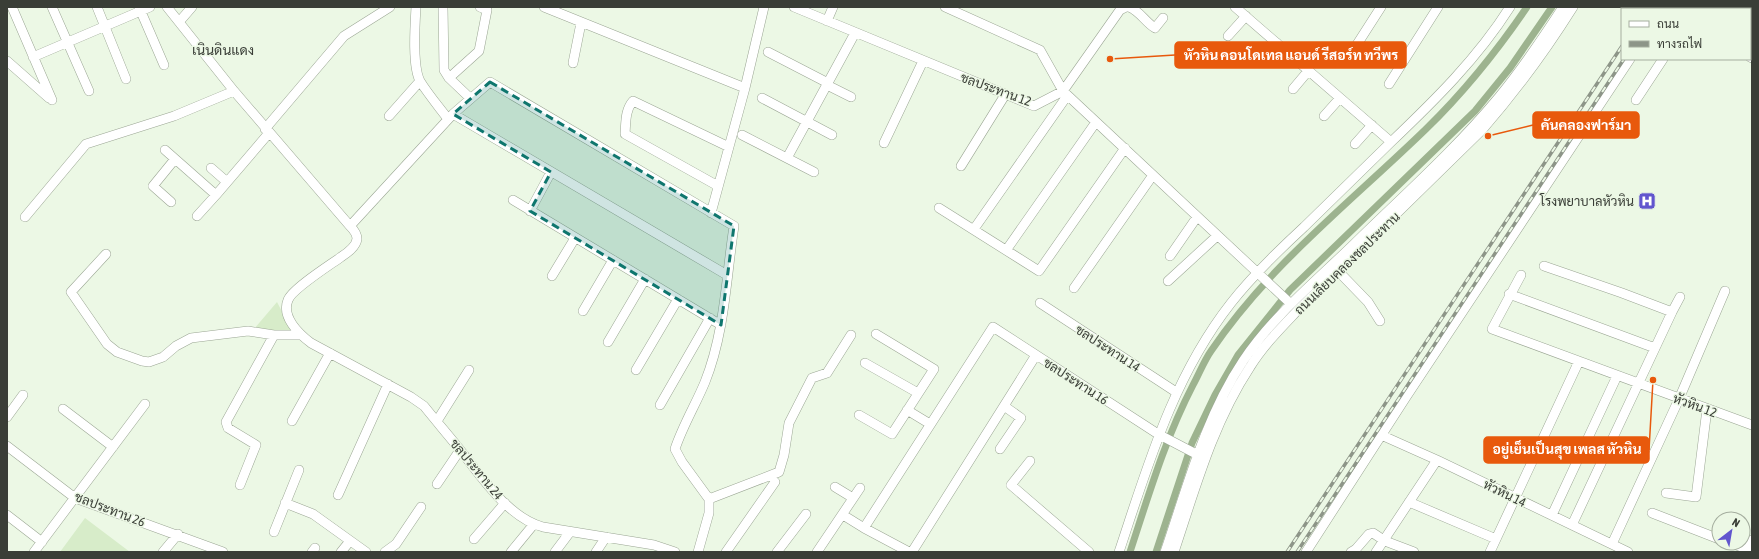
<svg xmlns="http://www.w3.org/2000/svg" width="1759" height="559" viewBox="0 0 1759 559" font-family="'Asap Condensed',Sarabun,sans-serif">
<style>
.green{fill:#d7ecc9}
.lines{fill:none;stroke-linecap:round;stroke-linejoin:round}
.canal{stroke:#9db38f;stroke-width:7}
.minor-casing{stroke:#9ba694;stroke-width:10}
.major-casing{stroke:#9ba694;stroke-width:12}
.minor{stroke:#fff;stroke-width:9}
.major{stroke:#fff;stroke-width:11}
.rail-casing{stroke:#8d9588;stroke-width:3.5}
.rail{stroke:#ecf8e5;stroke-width:2;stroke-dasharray:6;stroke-linecap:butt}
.marked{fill:#0f766e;fill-opacity:0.2;stroke:#0f766e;stroke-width:3;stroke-dasharray:8 5;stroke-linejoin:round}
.labels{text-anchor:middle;stroke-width:3;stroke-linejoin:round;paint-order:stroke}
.street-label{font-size:13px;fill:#3a3e37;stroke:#ecf8e5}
.poi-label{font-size:13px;fill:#3a3e37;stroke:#ecf8e5;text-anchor:end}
.neighbourhood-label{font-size:14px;fill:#3a3e37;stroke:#ecf8e5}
.leader{fill:none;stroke:#e8590c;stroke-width:1.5}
.callout-dot{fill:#e8590c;stroke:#ecf8e5;stroke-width:1.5}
.callout{fill:#e8590c;stroke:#e8590c;stroke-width:1.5}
.callout-label{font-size:14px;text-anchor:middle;font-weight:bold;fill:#fff}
</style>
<rect width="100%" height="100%" fill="#ecf8e5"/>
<path class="green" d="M277,302L293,333L254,329Z
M85,518L130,552H60Z"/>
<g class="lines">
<path class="canal" d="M1130,552C1149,494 1165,439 1193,385C1199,374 1204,361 1211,351C1269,265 1352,201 1426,129C1464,92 1497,51 1527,7
M1156,552L1192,443L1215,395L1238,355L1290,290L1475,111L1510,68L1552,7"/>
<defs>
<path id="minor" d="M12,7L52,100
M52,7L89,91
M97,7L126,79
M139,7L164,65
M167,7L234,91L350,226C353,229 357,234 357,239C356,247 347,253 341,257C330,265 292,289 288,300C281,317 299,334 311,343L411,397L424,406C436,421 449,436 461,451C482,478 509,518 543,527L654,545L675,552
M416,7C415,25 412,66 420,81C428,94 439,107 448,119
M443,7L444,70L449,78L470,98
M544,7L745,88
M794,7L1034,106L1063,91L1291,304
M945,7L1040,50L1063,91L1120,10L1126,7
M1129,7C1140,11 1145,22 1155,28L1163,18
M1235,7L1391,142
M1694,9L1695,7
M827,21L833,7
M179,22L192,7
M1228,36L1246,16
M768,52L828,83
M33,57L150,7
M1750,57L1752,58
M1347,60L1381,7
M7,61L49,98
M1261,62L1277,43
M573,63L581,23
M449,78L479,51L487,10L480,7
M1389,84L1438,7
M827,85L851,97
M1293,89L1309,70
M762,98L832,135
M1636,100L1663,59
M453,114L727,275
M389,116L420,81
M1324,116L1340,98
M265,129L344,36L390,7
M742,135L814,172
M884,143L923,61
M1355,144L1372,125
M165,150L216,195L269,133
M787,158L855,33
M961,166L1005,95
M211,168L227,182
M718,186L625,134C626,122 625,110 633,101L729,147
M513,200L721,325
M171,202L153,186L175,159
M939,208L1039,271L1125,148
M530,211L551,172
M711,213L745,88L764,7
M197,216L216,195
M25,217L86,144L174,116L234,91
M350,226L453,114L490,82L734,226C726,278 725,332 705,382C696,404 683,425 675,449L682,462L709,499V513L698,552
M974,229L1067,96
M1007,249L1096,122
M106,254L71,292L107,344L117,352L142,361L149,362L163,357L176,346L191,338L248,331L274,335H301
M1170,256L1197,217
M1544,266L1622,293L1672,312
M1338,271L1368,302L1380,321
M1521,275L1492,329L1752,425
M552,276L575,238
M1168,281L1217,236
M1074,288L1153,175
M1509,294L1655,348
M1040,303L1176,392
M583,311L613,260
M608,342L645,279
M865,363L918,393
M636,370L678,299
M660,405L710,318
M63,409L113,447
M907,410L930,424
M859,415L892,434L934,369L876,334
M7,417L23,395
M292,421L330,353
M437,421L469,370
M1381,435L1437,460L1628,552
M7,446L75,498L223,552
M1000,449L1021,418L1004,406
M1030,461L1011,485L1089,552
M437,484L460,450
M240,485L256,445L228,428L226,422L274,335
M835,487L853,498
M1666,493L1696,497L1707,409
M338,495L388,384
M709,499L779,472L784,455L789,423L812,378L827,373L851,335
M1409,502L1496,539
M285,503L313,514L366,552
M1652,513L1719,539
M7,515L42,542
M843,515L864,528
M1552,515L1617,376
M1572,525L1672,312L1680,297
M274,532L299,470
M474,539L505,503
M1731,543L1747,549
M1612,544L1679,399L1725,291
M34,552L145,404
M163,552L178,534
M312,552L315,548
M341,552L350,541
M385,552L396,544L421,507
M511,552L534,524
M555,552L570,532
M596,552L606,537
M726,552L775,482
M777,552L806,514
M817,552L860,488
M909,552L864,528L993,327L1158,434L1198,455
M912,552L1036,355
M1119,552C1148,465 1173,377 1231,303C1253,275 1278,251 1304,227C1333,199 1361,171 1390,143C1434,101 1477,59 1510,7
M1165,552C1187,488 1205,418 1243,361C1272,317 1316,281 1354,244C1403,196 1455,150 1499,97C1522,69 1543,38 1563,7
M1174,552C1195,489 1213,423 1250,367C1263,346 1280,329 1297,311L1482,130C1516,91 1546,50 1573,7
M1306,552L1406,397L1630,59
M1351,552L1356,549L1369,534L1373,533L1385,541L1414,552
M1376,552L1437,460
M1490,552L1579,361"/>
<path id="major" d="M1745,552L1752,541"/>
</defs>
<use href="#minor" class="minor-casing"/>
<use href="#major" class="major-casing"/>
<use href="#minor" class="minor"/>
<use href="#major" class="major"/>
<defs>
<path id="rail" d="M1646,9L1648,7
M1657,9L1659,7
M1287,552L1622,46
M1297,552L1624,59"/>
</defs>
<use href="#rail" class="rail-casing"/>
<use href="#rail" class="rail"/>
</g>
<path class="marked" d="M490,82L734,226L721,325L530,211L551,172L453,114Z"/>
<defs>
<symbol id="hospital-square" viewBox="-11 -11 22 22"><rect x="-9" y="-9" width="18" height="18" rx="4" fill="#6155ce" stroke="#ecf8e5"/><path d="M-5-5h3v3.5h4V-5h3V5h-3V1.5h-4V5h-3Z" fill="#fff"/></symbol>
</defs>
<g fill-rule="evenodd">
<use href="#hospital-square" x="1637" y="191" width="20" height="20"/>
</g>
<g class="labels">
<g class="street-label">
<text transform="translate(996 89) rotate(20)" y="5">ชลประทาน 12</text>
<text transform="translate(1347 263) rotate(-44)" y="5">ถนนเลียบคลองชลประทาน</text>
<text transform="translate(1108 348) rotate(33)" y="5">ชลประทาน 14</text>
<text transform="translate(1076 381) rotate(33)" y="5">ชลประทาน 16</text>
<text transform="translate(1695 405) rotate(20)" y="5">หัวหิน 12</text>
<text transform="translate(477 469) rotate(50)" y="5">ชลประทาน 24</text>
<text transform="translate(1505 493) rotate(26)" y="5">หัวหิน 14</text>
<text transform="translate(110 509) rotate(21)" y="5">ชลประทาน 26</text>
</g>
<g class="poi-label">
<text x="1634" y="206">โรงพยาบาลหัวหิน</text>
</g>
<g class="neighbourhood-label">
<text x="223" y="55">เนินดินแดง</text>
</g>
</g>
<path class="leader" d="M1110 59L1175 55M1488 136L1533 125M1653 380L1649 450"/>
<g class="callout-dot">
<circle cx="1110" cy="59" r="4"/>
<circle cx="1488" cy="136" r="4"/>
<circle cx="1653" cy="380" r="4"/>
</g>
<g class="callout">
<rect x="1175" y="42" width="231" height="26" rx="4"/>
<rect x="1533" y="112" width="106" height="26" rx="4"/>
<rect x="1484" y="437" width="165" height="26" rx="4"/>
</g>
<g class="callout-label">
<text x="1291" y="60">หัวหิน คอนโดเทล แอนด์ รีสอร์ท ทวีพร</text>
<text x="1586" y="130">คันคลองฟาร์มา</text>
<text x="1567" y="454">อยู่เย็นเป็นสุข เพลส หัวหิน</text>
</g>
<rect width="1759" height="559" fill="none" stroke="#3a3e37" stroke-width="16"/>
<rect x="1621" y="8" width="130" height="52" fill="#ecf8e5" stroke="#a5ae9f"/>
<rect x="1629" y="21" width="20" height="6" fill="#ffffff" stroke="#a5ae9f"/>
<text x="1657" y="28" font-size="12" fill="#3a3e37">ถนน</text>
<rect x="1629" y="41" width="20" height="6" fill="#8d9588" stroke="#a5ae9f"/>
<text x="1657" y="48" font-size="12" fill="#3a3e37">ทางรถไฟ</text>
<g transform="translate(1731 531) rotate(31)"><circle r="19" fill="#ecf8e5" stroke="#a5ae9f"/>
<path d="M0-3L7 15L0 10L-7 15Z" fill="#6155ce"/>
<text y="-6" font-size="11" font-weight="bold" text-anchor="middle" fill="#3a3e37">N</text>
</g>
</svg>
